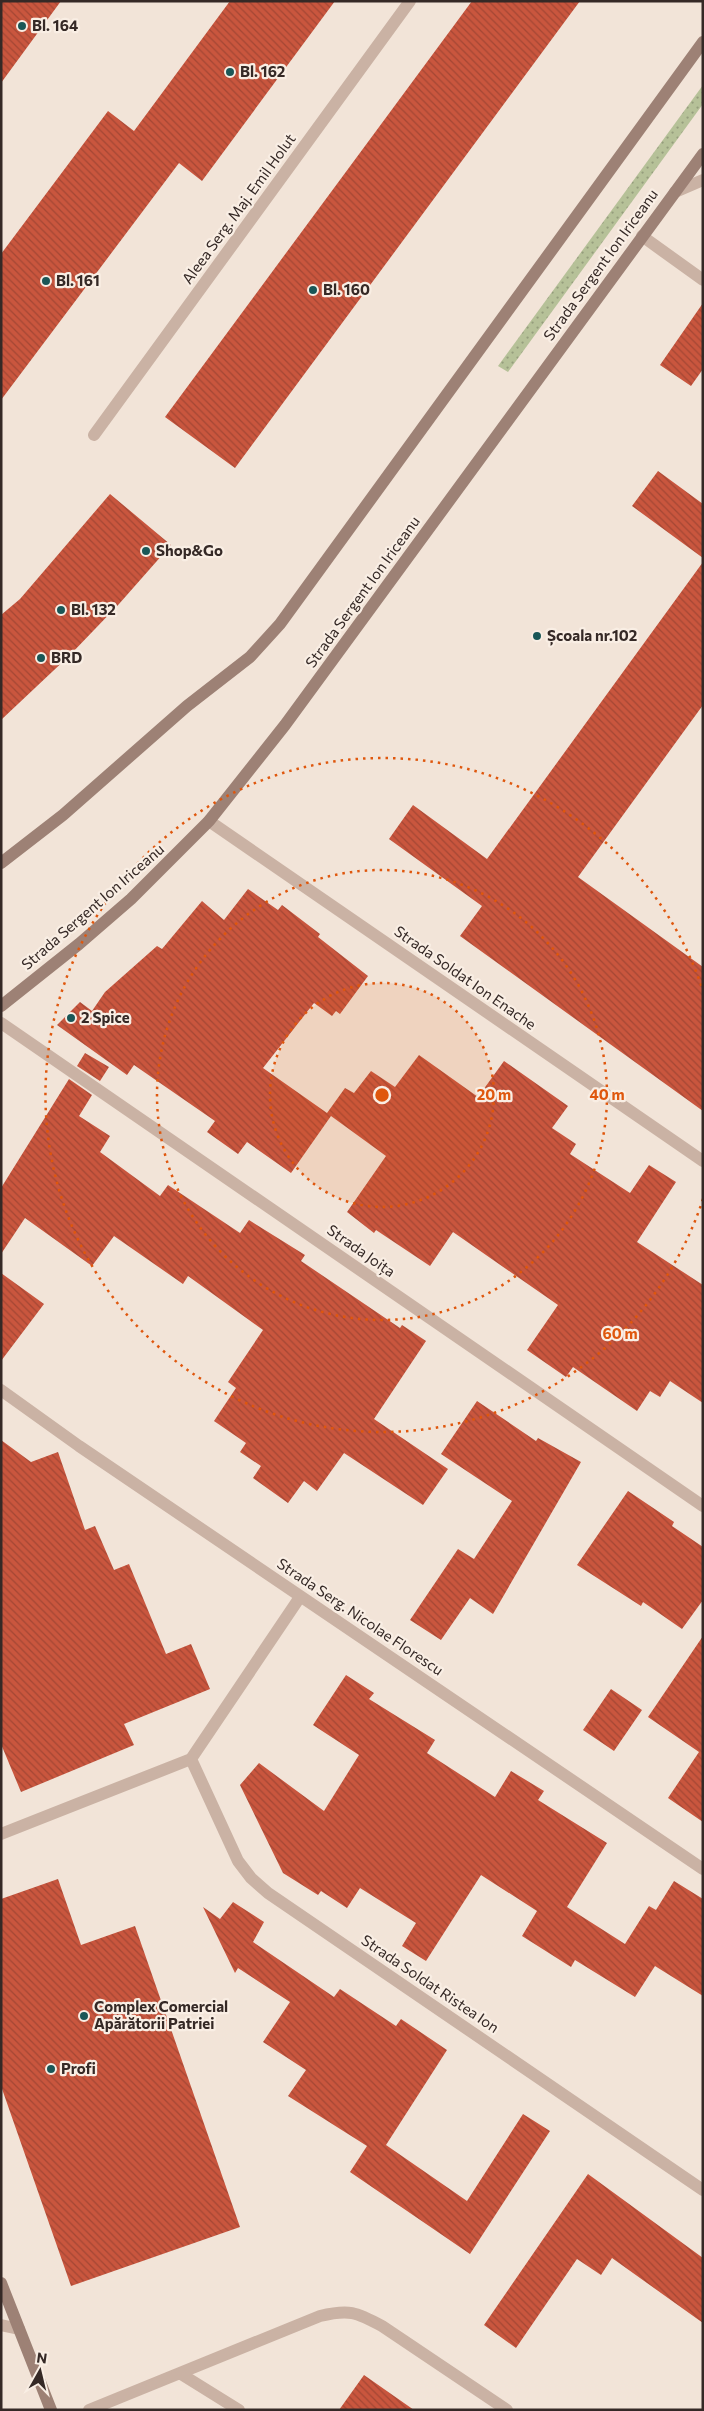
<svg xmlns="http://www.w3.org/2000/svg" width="704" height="2411" viewBox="0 0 704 2411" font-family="Commissioner,sans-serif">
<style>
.park{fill:url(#park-dots)}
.building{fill:url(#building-back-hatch)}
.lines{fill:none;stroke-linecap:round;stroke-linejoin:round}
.minor{stroke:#cab2a4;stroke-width:12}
.secondary{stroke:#9d8175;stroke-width:12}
.ring{fill:none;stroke:#df570d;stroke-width:2.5;stroke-dasharray:2.5 5}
.poi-dot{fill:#1a5757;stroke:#f9eee4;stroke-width:2}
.labels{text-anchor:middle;stroke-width:4.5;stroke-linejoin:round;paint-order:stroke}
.poi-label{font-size:15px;font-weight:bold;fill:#352926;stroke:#f9eee4;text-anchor:start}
.street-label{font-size:15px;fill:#352926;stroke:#f9eee4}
.centre{fill:#df570d;stroke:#f9eee4;stroke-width:2.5}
.ring-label{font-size:15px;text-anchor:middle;font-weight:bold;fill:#df570d;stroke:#f9eee4;stroke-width:4.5;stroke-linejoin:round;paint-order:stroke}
</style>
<defs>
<pattern id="park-dots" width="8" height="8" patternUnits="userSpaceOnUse" patternTransform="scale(1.25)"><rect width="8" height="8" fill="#b6c198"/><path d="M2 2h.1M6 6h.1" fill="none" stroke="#959d7c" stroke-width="1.8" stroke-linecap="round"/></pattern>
<pattern id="building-back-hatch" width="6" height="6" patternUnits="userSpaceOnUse" patternTransform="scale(1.25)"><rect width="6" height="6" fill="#c9563e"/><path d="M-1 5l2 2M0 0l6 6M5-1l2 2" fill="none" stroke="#a44734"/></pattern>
</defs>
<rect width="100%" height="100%" fill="#f2e4d8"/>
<path class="park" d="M703,85V104L508,372L498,366Z"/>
<path class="building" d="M1,1H61L1,83Z
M230,1H335L202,181L179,163L1,400V254L108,111L134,131Z
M472,1H580L235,468L165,417Z
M703,303V369L691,386L660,365Z
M658,471L703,504V558L632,506Z
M110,494L171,545L119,604L70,655L1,720V615L20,599Z
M703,562V705L578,877L703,967V1111L460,936L482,906L389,839L413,805L487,859Z
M248,889L278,910L282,905L320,934L318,937L368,976L340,1014L336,1011L332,1016L314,1003L263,1068L327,1113L345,1088L354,1093L371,1071L395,1087L419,1055L478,1097L504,1061L568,1106L552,1128L576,1144L570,1154L630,1193L649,1165L676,1182L637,1242L703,1285V1403L670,1381L660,1397L650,1391L637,1411L573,1367L566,1377L527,1350L558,1305L453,1232L430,1266L376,1230L374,1233L347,1212L386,1156L331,1116L291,1173L247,1142L238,1154L207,1132L215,1121L134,1065L127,1075L57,1025L80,1002L92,1011L105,992L157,946L162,949L202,901L224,920Z
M85,1053L109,1067L100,1081L77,1066Z
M69,1079L92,1095L79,1116L110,1136L100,1152L160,1196L168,1185L240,1233L249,1220L305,1255L301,1261L400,1328L402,1325L426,1341L374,1419L448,1469L423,1505L344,1453L317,1491L304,1481L288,1503L253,1478L261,1466L240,1452L246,1443L214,1421L236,1388L228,1382L263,1330L188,1276L183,1284L114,1236L92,1266L25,1218L1,1254V1188Z
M1,1273L44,1304L1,1361Z
M477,1401L536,1441L538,1438L581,1462L493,1614L470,1598L441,1640L410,1620L458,1549L474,1559L512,1501L441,1454Z
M1,1440L31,1462L58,1452L85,1530L95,1526L114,1570L129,1564L166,1654L191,1644L210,1689L124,1724L134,1745L21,1792L1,1744Z
M628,1491L674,1522L672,1526L703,1547V1600L682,1629L643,1602L641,1606L577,1565Z
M703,1636V1822L668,1798L699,1752L648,1717Z
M346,1675L374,1693L369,1699L435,1740L427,1753L495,1797L511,1771L544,1791L538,1800L607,1843L567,1907L625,1944L649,1906L656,1910L674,1881L703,1899V1996L655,1966L635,1997L575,1960L571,1967L522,1936L537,1911L481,1875L426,1961L402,1946L416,1923L360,1888L347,1908L321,1891L318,1895L283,1873L240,1785L259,1763L324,1811L359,1755L313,1725Z
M611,1689L642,1710L614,1751L583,1730Z
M58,1879L81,1945L135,1926L240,2227L71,2286L1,2086V1899Z
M233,1902L264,1922L253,1942L334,1997L340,1989L396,2026L401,2019L447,2050L386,2145L467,2201L523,2114L550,2131L470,2254L350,2172L367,2146L288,2096L306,2070L263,2042L290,2002L238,1968L235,1973L203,1907L220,1919Z
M588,2174L703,2258V2323L612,2258L601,2275L577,2259L516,2348L484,2325Z
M364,2375L414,2410H339Z"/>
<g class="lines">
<path class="minor" d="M675,192L703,180
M642,236L703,280
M94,435L410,1
M209,821L703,1161
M1,1023L703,1506
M1,1390L79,1446L703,1869
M300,1597L191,1759L238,1861L251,1878L268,1893L703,2190
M1,1834L191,1759
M1,2325L19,2329
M181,2374L239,2410
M89,2410L320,2316C349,2309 356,2312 382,2326L507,2410"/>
<path class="secondary" d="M1,863L63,815L187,706L250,657L280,624L703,42
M1,1006L79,944L131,899L209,821L285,725L703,154
M1,2283L51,2410"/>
</g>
<circle cx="382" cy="1095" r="112" fill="#df570d" fill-opacity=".12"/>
<g class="ring">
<circle cx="382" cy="1095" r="112"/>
<circle cx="382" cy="1095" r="225"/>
<path d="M703 1199A337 337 0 1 1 703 991"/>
</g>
<g class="poi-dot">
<circle cx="22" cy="26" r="5"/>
<circle cx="230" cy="72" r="5"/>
<circle cx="46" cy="281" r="5"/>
<circle cx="313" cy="290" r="5"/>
<circle cx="146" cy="551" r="5"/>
<circle cx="61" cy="610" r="5"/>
<circle cx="537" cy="636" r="5"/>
<circle cx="41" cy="658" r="5"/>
<circle cx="71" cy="1018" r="5"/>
<circle cx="84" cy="2016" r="5"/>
<circle cx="51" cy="2069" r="5"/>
</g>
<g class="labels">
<g class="poi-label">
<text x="32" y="31">Bl. 164</text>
<text x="240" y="77">Bl. 162</text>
<text x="56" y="286">Bl. 161</text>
<text x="323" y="295">Bl. 160</text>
<text x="156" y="556">Shop&amp;Go</text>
<text x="71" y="615">Bl. 132</text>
<text x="547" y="641">Școala nr.102</text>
<text x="51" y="663">BRD</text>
<text x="81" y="1023">2 Spice</text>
<text x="94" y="2012">Complex Comercial<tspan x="94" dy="17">Apărătorii Patriei</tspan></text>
<text x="61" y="2074">Profi</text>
</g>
<g class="street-label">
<text transform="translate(239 209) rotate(-54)" y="5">Aleea Serg. Maj. Emil Holut</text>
<text transform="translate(601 265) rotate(-54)" y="5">Strada Sergent Ion Iriceanu</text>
<text transform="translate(363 592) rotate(-54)" y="5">Strada Sergent Ion Iriceanu</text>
<text transform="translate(93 907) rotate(-41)" y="5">Strada Sergent Ion Iriceanu</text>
<text transform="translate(465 978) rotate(35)" y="5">Strada Soldat Ion Enache</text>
<text transform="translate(361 1251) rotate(35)" y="5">Strada Joița</text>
<text transform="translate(360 1617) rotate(34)" y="5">Strada Serg. Nicolae Florescu</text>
<text transform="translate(430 1984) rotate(34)" y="5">Strada Soldat Ristea Ion</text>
</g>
</g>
<circle cx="382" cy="1095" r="8" class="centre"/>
<g class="ring-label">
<text x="494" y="1100">20 m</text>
<text x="607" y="1100">40 m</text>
<text x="620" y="1339">60 m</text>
</g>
<rect width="704" height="2411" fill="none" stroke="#352926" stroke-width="5"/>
<g transform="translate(40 2371) rotate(8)" stroke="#f9eee4" stroke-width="4" paint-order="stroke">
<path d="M0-4L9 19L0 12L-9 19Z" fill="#352926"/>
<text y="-8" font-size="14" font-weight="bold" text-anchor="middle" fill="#352926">N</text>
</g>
</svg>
